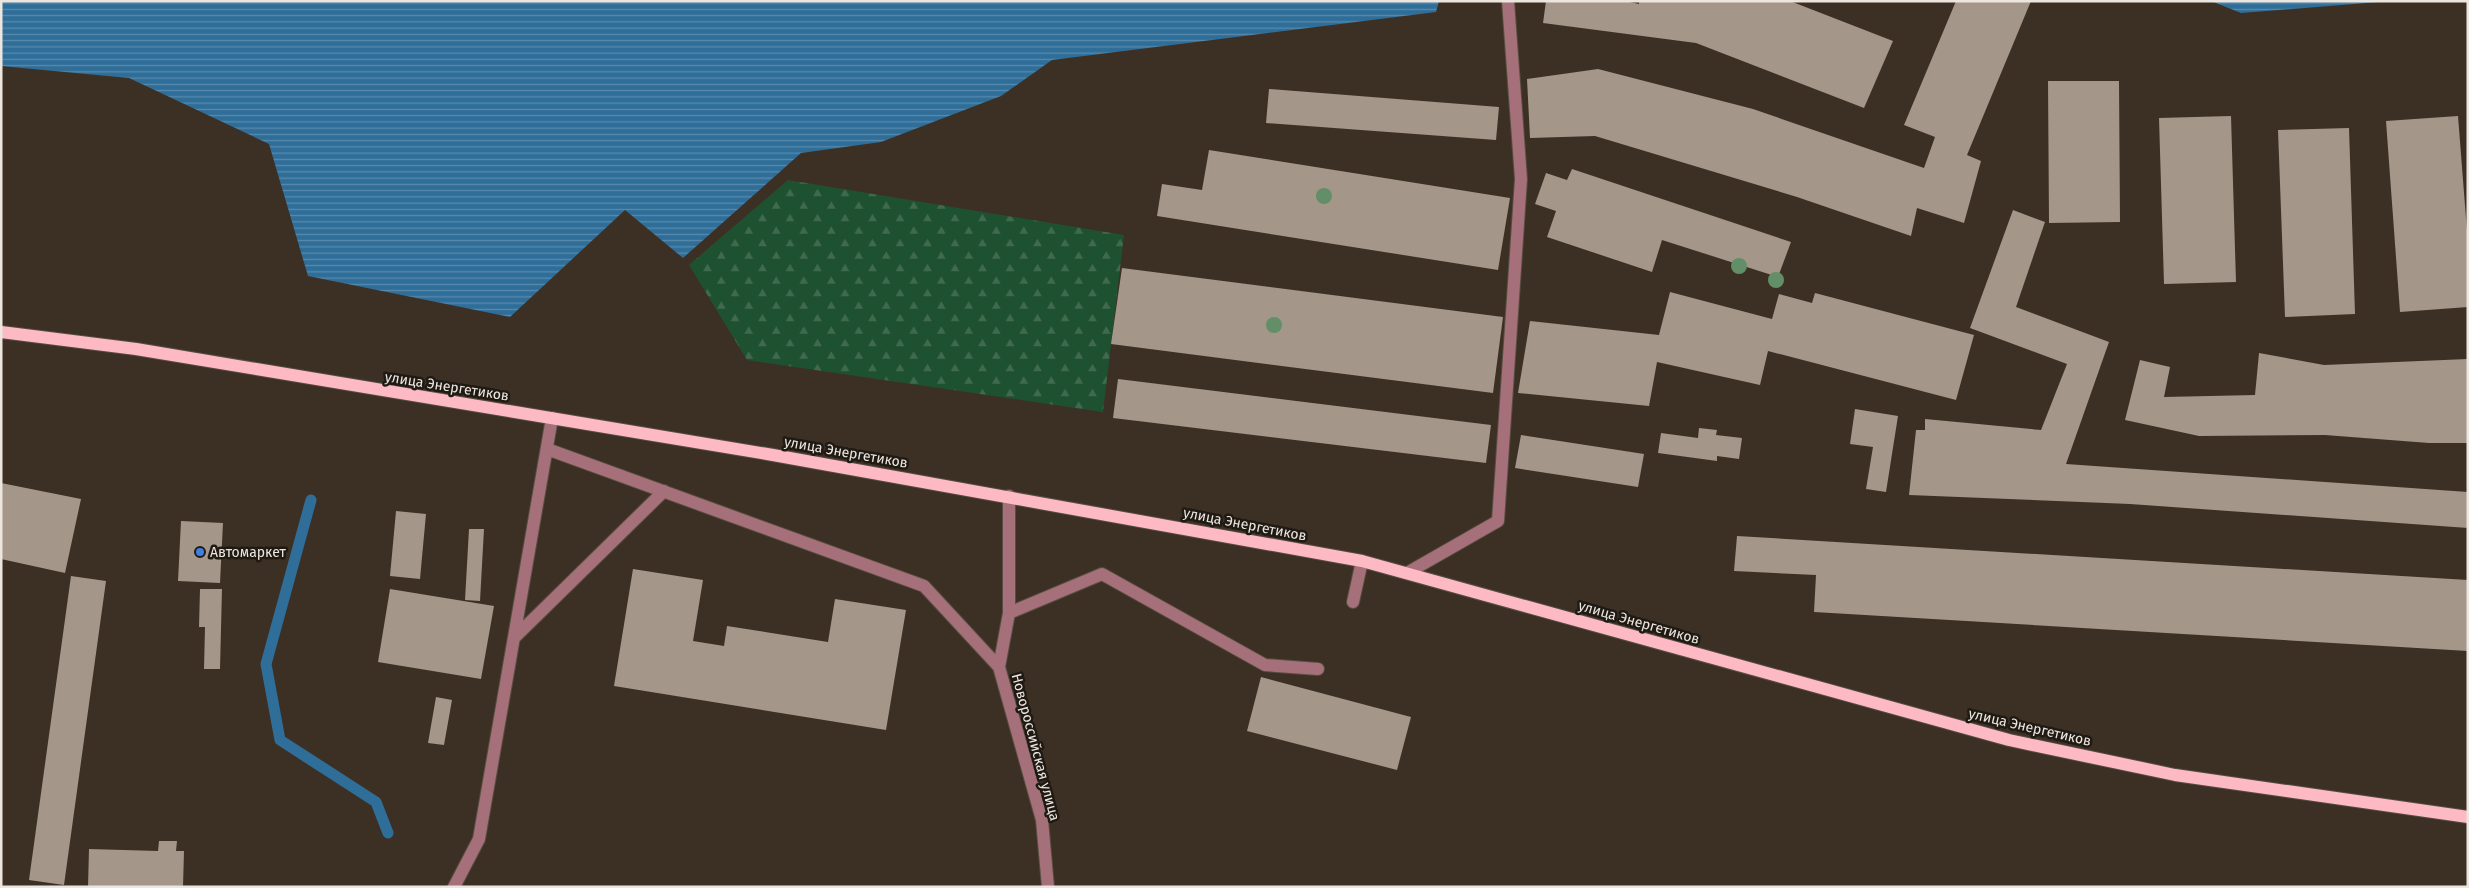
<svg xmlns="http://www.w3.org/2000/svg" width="2469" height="888" viewBox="0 0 2469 888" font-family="'Fira Sans',sans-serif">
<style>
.forest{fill:url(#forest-firs)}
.water{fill:url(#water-rules)}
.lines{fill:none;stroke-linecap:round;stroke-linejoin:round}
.stream{stroke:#306e9a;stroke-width:11}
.building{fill:#a49688}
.minor-casing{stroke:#584d42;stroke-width:14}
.major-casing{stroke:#584d42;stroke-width:14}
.minor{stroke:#a57079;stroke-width:12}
.major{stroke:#fdbac5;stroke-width:12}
.tree{fill:#628f68}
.shop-dot{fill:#3f7fe0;stroke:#1f1a14;stroke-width:2}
.labels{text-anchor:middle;stroke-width:5;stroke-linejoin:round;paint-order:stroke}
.street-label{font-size:14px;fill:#ede6de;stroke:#1f1a14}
.poi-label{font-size:14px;fill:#ede6de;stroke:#1f1a14;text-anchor:start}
</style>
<defs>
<pattern id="forest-firs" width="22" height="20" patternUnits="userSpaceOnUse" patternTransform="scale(1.25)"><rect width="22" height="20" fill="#1e5130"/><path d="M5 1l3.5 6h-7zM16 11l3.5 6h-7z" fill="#3f6a4e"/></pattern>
<pattern id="water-rules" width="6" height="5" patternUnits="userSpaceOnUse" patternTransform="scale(1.25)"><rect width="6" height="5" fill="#306e9a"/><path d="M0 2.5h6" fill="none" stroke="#588aac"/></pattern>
</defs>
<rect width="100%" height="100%" fill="#3c3024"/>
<path class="forest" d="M788,180L1124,235L1103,412L747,360L689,265Z"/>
<path class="water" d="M1,1H1439L1436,12L1052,60L1001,96L881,142L801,153L683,258L625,210L510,317L308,276L269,144L129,78L1,66Z
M2211,1H2391L2241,13Z"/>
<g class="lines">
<path class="stream" d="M311,500L266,664L280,740L376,802L388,833"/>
</g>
<path class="building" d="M1546,1H1625L1639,4V1H1790L1893,41L1864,108L1696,43L1543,23Z
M1956,1H2031L1967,155L1981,161L1964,223L1917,208L1911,236L1797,197L1595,136L1530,138L1527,79L1598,69L1753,109L1924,168L1935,137L1904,125Z
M2048,81H2119L2120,222L2049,223Z
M1269,89L1499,107L1496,140L1266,123Z
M2231,116L2236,282L2164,284L2159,118Z
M2458,116L2468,244V307L2400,312L2386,121Z
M2349,128L2355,314L2285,317L2278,130Z
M1209,150L1510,198L1498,270L1157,216L1162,184L1202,190Z
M1572,169L1791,242L1778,277L1662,240L1652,272L1547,237L1556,211L1535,204L1546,173L1567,180Z
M2013,210L2045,222L2016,307L2109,342L2066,464L2468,492V528L2130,504L1909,495L1916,430H1925V419L2041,430L2067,364L1970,328Z
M1122,268L1503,317L1493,393L1111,344Z
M1670,292L1772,319L1779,294L1812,303L1815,293L1974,335L1956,400L1768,351L1760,385L1657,362L1649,406L1518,393L1530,321L1659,335Z
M2259,353L2324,365L2468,359V443H2429L2325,435L2199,436L2125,420L2140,360L2170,367L2164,397L2255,395Z
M1118,379L1491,425L1486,463L1113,418Z
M1855,409L1898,416L1886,492L1866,489L1873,447L1850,444Z
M1699,428L1717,430L1716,435L1742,438L1739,459L1717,456V461L1658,453L1661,433L1698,438Z
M1521,435L1644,454L1638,487L1515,468Z
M1,483L81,499L65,573L1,559Z
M396,511L426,514L420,579L390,576Z
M181,521L223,523L220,583L178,581Z
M469,529H484L480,601L465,600Z
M1737,536L2468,580V651L1814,612L1816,575L1734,571Z
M633,569L703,580L693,641L724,646L727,626L828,642L835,599L906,610L886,730L614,686Z
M71,576L106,581L64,885L29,880Z
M200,589H222L220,669H204L205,627H199Z
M390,589L494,606L481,679L378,662Z
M1261,677L1411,717L1397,770L1247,731Z
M436,697L452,700L444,745L428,743Z
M159,841H177L176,851H184L183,887H88L89,849L158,851Z"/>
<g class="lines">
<defs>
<path id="minor" d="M547,449L924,586L999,667
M1009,496V613L999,667L1042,820L1048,887
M1407,573L1498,521L1521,179L1508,1
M1353,602L1362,561
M1009,613L1102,574L1265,665L1318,669
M514,638L664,491
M454,887L479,839L552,418"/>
<path id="major" d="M1,332L136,349L773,455L1362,561L2009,740L2175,775L2468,817"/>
</defs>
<use href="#minor" class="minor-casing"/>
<use href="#major" class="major-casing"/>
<use href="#minor" class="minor"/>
<use href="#major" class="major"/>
</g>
<g class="tree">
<circle cx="1324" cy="196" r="8"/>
<circle cx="1739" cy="266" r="8"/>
<circle cx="1776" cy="280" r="8"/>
<circle cx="1274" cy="325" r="8"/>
</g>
<circle class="shop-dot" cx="200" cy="552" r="5"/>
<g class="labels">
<g class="street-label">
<text transform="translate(447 386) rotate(9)" y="5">улица Энергетиков</text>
<text transform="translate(846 452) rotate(10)" y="5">улица Энергетиков</text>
<text transform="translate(1245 524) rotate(11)" y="5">улица Энергетиков</text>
<text transform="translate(1639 622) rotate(16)" y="5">улица Энергетиков</text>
<text transform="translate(2030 727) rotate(13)" y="5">улица Энергетиков</text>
<text transform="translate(1036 747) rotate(75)" y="5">Новороссийская улица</text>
</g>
<g class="poi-label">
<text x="210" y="557">Автомаркет</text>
</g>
</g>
<rect width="2469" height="888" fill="none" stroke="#ede6de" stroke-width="5"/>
</svg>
